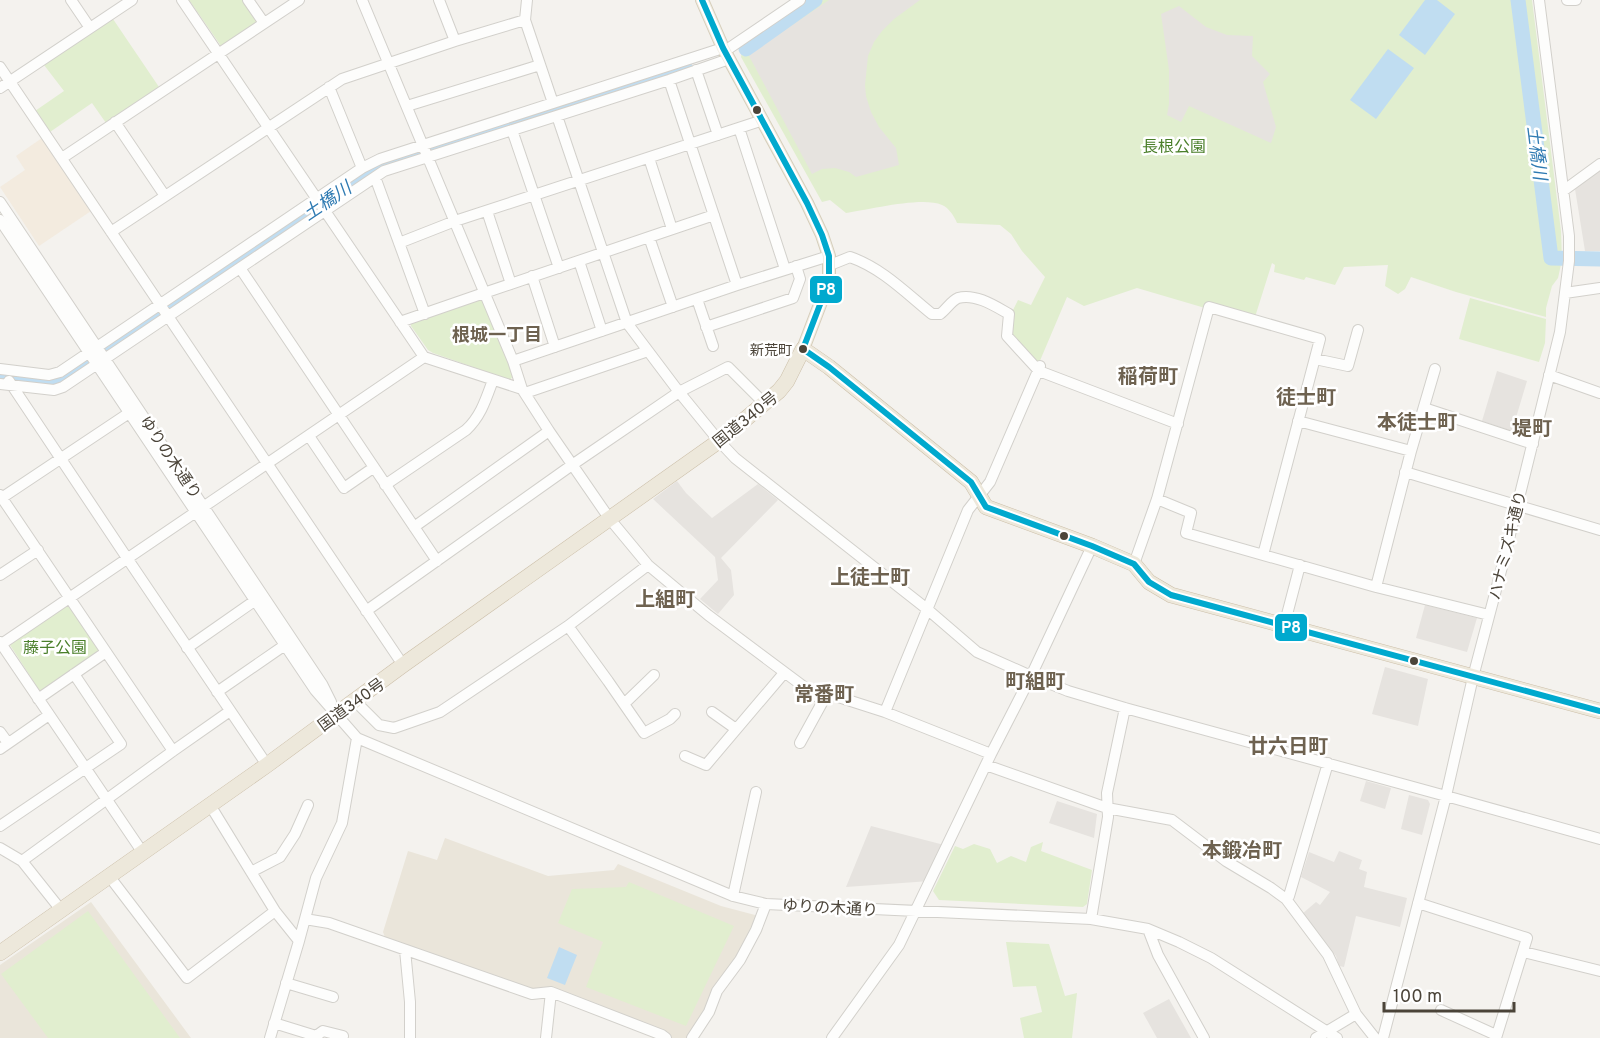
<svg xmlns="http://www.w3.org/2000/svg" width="1600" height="1038" viewBox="0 0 1600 1038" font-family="Overpass,'Noto Sans JP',sans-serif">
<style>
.commercial{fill:#f3ebdf}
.education{fill:#eae5da}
.green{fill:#e1eecf}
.parking{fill:#e6e3df}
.water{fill:#c0ddf1}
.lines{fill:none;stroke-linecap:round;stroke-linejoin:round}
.river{stroke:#c0ddf1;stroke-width:15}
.minor-casing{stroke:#d2d0cb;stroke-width:12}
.major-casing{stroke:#d6cebb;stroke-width:14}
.highway-casing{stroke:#ccbfa9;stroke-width:16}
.minor{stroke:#fdfdfc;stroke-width:10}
.major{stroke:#f2efe6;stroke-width:12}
.highway{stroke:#ede8db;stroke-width:15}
.bus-1-casing{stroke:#fff;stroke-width:10}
.bus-1{stroke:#00a9ce;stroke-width:6}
.bus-dot{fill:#4b4439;stroke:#fff;stroke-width:2}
.labels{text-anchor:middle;stroke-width:5;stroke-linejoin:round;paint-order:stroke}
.bus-label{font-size:14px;fill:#4b4439;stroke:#fff;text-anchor:end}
.park-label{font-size:16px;fill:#4a7f2a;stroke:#fff}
.street-label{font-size:16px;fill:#4b4439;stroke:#fff}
.water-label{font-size:18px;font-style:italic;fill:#2e7ab2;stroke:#fff}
.neighbourhood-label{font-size:18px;font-weight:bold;fill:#6e6250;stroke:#fff}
.quarter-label{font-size:20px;font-weight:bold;fill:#6e6250;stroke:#fff}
.line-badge{stroke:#fff;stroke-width:2}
.badge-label{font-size:16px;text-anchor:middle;font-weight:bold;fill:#fff}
</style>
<rect width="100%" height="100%" fill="#f4f2ee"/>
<path class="commercial" d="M42,138L91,211L39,246L0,187L25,170L16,156Z"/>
<path class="education" d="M445,838L548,876L614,870L618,864L721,906L755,915L757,920L706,1010L687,1038H671L666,1034L550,988L528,991L386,940L383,932L408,851L437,860Z
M91,902L191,1038H0V965Z"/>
<path class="green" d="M189,0H244L257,23L221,46Z
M811,0H1532L1561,231L1562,260L1558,278L1552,286L1546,308V317L1456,292L1411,277L1405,289L1398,294L1385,286L1388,265L1344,267L1335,285L1306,277L1304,280L1274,272L1275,265L1272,263L1255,317L1205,308L1137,288L1084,306L1067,297L1039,363L1008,335L1011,314L1018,300L1031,305L1045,277L1022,251L1011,234L1000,225L957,223C954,216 949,208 942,205C922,196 868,210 846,213L830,200L822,202L741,57L742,51L748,45L792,17V13Z
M113,19L159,87L106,123L92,103L50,132L35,111L64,91L44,65Z
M1470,298L1546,319L1545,343L1539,362L1459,339Z
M482,299L513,376L510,380L433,353L428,350L411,326V322Z
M67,603L100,652L43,691L39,690L10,645Z
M1043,842L1041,851L1092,870L1087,904L1083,907L939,900L933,891L955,846L963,849L974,844L990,849L997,863L1011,856L1026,862L1031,847Z
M629,882L734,926L686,1026L586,987L603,942L558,923L572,889L626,887Z
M88,911L180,1038H48L1,974Z
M1006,942L1049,944L1065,996L1077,993L1072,1038H1024L1020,1018L1042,1012L1036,986L1013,987Z"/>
<path class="parking" d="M829,0H920L894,19L882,31L874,42L868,56L865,85L866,96L871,112L879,127L896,148L899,165L856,177L849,172L835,168L822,169L812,174L749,56L751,53Z
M1179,6L1206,27L1227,35L1253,36L1252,56L1270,74L1263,82L1276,127L1271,143L1189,106L1181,122L1167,115L1169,104V70L1161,14Z
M1600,169V251H1585L1575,189Z
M1497,371L1527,381L1512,431L1482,421Z
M677,481L686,493L712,518L758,484L778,500L721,558L731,570L734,595L718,614L700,599L718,580L715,557L653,499Z
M1425,605L1477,618L1467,652L1416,638Z
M1385,667L1428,679L1418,726L1372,714Z
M1366,781L1391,788L1385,809L1360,801Z
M1409,795L1428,800L1430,804L1422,835L1401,829Z
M1057,801L1097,814L1094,838L1049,823Z
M871,826L948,846L930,881L846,887Z
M1339,851L1362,860L1359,869L1367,872L1364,887L1407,898L1400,927L1356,916L1344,967L1339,966L1336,956L1302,914L1316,902L1320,905L1330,892L1301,877L1309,852L1334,862Z
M1169,999L1191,1038H1157L1143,1013Z"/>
<path class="water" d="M1425,0H1437L1455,14L1425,55L1399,35Z
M1388,49L1414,68L1376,119L1350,100Z
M559,947L577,955L565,985L547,978Z"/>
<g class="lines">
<path class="river" d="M1518,0L1551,258L1600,259
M746,49L815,0
M0,378L58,384L162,312L378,168L389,163L685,67"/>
<defs>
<path id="minor" d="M71,0L90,28
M182,0L424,357
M248,0L264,23
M362,0L513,361L522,389L549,431L609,518L648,565L708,615L823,701L832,695L885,712L991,754
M439,0L455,41
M527,0L525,20L553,103
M1567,0H1576
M725,51L800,0
M0,67L403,665
M696,70L718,135
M669,80L737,285
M329,87L362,168
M0,88L132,0
M407,106L540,65
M557,116L627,323L679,392L719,441L735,458L927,609L977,652L1031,676L1068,691L1125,708L1446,796L1600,839
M115,122L165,196
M739,128L785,269
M512,130L559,268
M62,158L299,0
M649,158L672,229
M375,177L425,314
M1563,191L1600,164
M0,202L322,684L331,702
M487,211L511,284
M0,220L315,690L357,738L733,896L766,904L1091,919L1148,929L1179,942L1211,958L1337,1038
M111,232L342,79L455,41L525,20
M649,237L673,307
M399,243L455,221L763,120
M579,261L602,331
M830,265L850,257C882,268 906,293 932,314H940C946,310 951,301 958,298C975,293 995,306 1009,314L1007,336L1039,371L1178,424
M240,268L437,561
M532,276L555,347
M1565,293L1600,288
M697,299L713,346
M400,322L484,293L714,215
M706,327L793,298L800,279L796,266
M1315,359L1348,366L1358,330
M513,361L737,285L829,256
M0,369L49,375L60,372L362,168L380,159L723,48
M1549,375L1600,393
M9,381L127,558L267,765
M0,384L54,390L63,387L384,171L669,80L729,59
M525,393L648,351
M1424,408L1533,444
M1298,421L1411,451
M309,436L344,488L373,468
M1405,472L1600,530
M385,485L466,430C481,416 486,399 493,380
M0,495L173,751
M0,499L129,413
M1157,499L1191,513L1186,533L1376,587L1489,615
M414,527L549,431
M1134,564L1157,499L1209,307L1320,339L1263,555
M0,575L38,550
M1376,587L1411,451L1435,369
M366,611L572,465L679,392L728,367L765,404
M568,626L608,681L644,733L670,719L675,714
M1284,626L1300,565
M0,642L143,853
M0,645C141,548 283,454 424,357L522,389
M187,648L260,597
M217,692L285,645
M38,699L106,652
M355,701L379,725L394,728L440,712L568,626L648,565
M624,704L654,675
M712,712L736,729
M885,712L968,510L990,482L1040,366
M0,732L8,743
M800,743L823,701
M0,749L49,715
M685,756L706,765L784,673
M986,765L1107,808L1172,820L1226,861L1271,888L1286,899L1328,955L1356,1014L1375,1038
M210,805L275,911L299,941
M0,826L121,744L74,674
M0,848L22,861L61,910
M22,861L173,751L230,711
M251,872L280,857L295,834L308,805
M109,876L187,978L275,911
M733,896L756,792
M1286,899L1289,896L1328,763
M1418,903L1527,938L1496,1038
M305,919L329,923L532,994L551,992L662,1035L666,1038
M1091,919L1108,817L1107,793L1125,708
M1148,929L1158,955L1204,1038
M405,950L410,1002V1038
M1524,952L1600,971
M286,983L333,997
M1441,1010L1496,1035
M274,1023L316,1036L323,1031L343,1036
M270,1038L299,941L316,878L342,823L357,738
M546,1038L551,992
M692,1038L709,1012L717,991L740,960L756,930L766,904
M832,1038L899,945L991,754L1031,676L1092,546
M1316,1038L1356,1014
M1383,1038L1446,796L1473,677L1502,567L1560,332L1569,261V236L1539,0"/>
<path id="major" d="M702,0L723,48L807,203L822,235L829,256V281L803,349"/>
<path id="highway" d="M0,953L267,765L403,665L719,441L779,391L787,381L803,349L829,367L971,482L986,507L1092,546L1134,564L1149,582L1171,595L1600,711"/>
</defs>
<use href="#minor" class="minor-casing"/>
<use href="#major" class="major-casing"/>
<use href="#highway" class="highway-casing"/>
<use href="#minor" class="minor"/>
<use href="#major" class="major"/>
<use href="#highway" class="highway"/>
<defs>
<path id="bus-1" d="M702,0L723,48L807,203L822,235L829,256V281L803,349L829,367L971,482L986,507L1092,546L1134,564L1149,582L1171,595L1600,711"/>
</defs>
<use href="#bus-1" class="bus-1-casing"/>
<use href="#bus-1" class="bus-1"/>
</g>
<g class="bus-dot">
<circle cx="757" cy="110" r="5"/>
<circle cx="803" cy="349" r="5"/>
<circle cx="1064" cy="536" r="5"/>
<circle cx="1414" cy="661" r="5"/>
</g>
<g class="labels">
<g class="bus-label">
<text x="792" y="355">新荒町</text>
</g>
<g class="park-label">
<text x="1174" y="152">長根公園</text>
<text x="55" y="653">藤子公園</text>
</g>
<g class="street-label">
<text transform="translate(745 419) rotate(-39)" y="6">国道340号</text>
<text transform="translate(171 457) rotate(56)" y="6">ゆりの木通り</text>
<text transform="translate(1507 545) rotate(-76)" y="6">ハナミズキ通り</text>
<text transform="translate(351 704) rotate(-36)" y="6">国道340号</text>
<text transform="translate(830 907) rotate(3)" y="6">ゆりの木通り</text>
</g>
<g class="water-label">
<text transform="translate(1537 153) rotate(83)" y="6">土橋川</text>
<text transform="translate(327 201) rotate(-34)" y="6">土橋川</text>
</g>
<g class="neighbourhood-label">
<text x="497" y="341">根城一丁目</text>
</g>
<g class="quarter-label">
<text x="1148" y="383">稲荷町</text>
<text x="1306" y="404">徒士町</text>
<text x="1417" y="429">本徒士町</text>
<text x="1532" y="435">堤町</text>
<text x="870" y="584">上徒士町</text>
<text x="665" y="606">上組町</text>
<text x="1035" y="688">町組町</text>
<text x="824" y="701">常番町</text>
<text x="1288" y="753">廿六日町</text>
<text x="1242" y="857">本鍛冶町</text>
</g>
</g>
<g class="line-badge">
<rect x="809" y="275" width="34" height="29" rx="6" fill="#00a9ce"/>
<rect x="1274" y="613" width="34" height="29" rx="6" fill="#00a9ce"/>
</g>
<g class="badge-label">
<text x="826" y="295">P8</text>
<text x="1291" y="633">P8</text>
</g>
<path d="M1384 1002v9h130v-9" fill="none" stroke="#4b4439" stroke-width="3"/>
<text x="1393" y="1002" font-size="18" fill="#4b4439" stroke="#ffffff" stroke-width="4.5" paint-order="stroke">100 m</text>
</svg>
